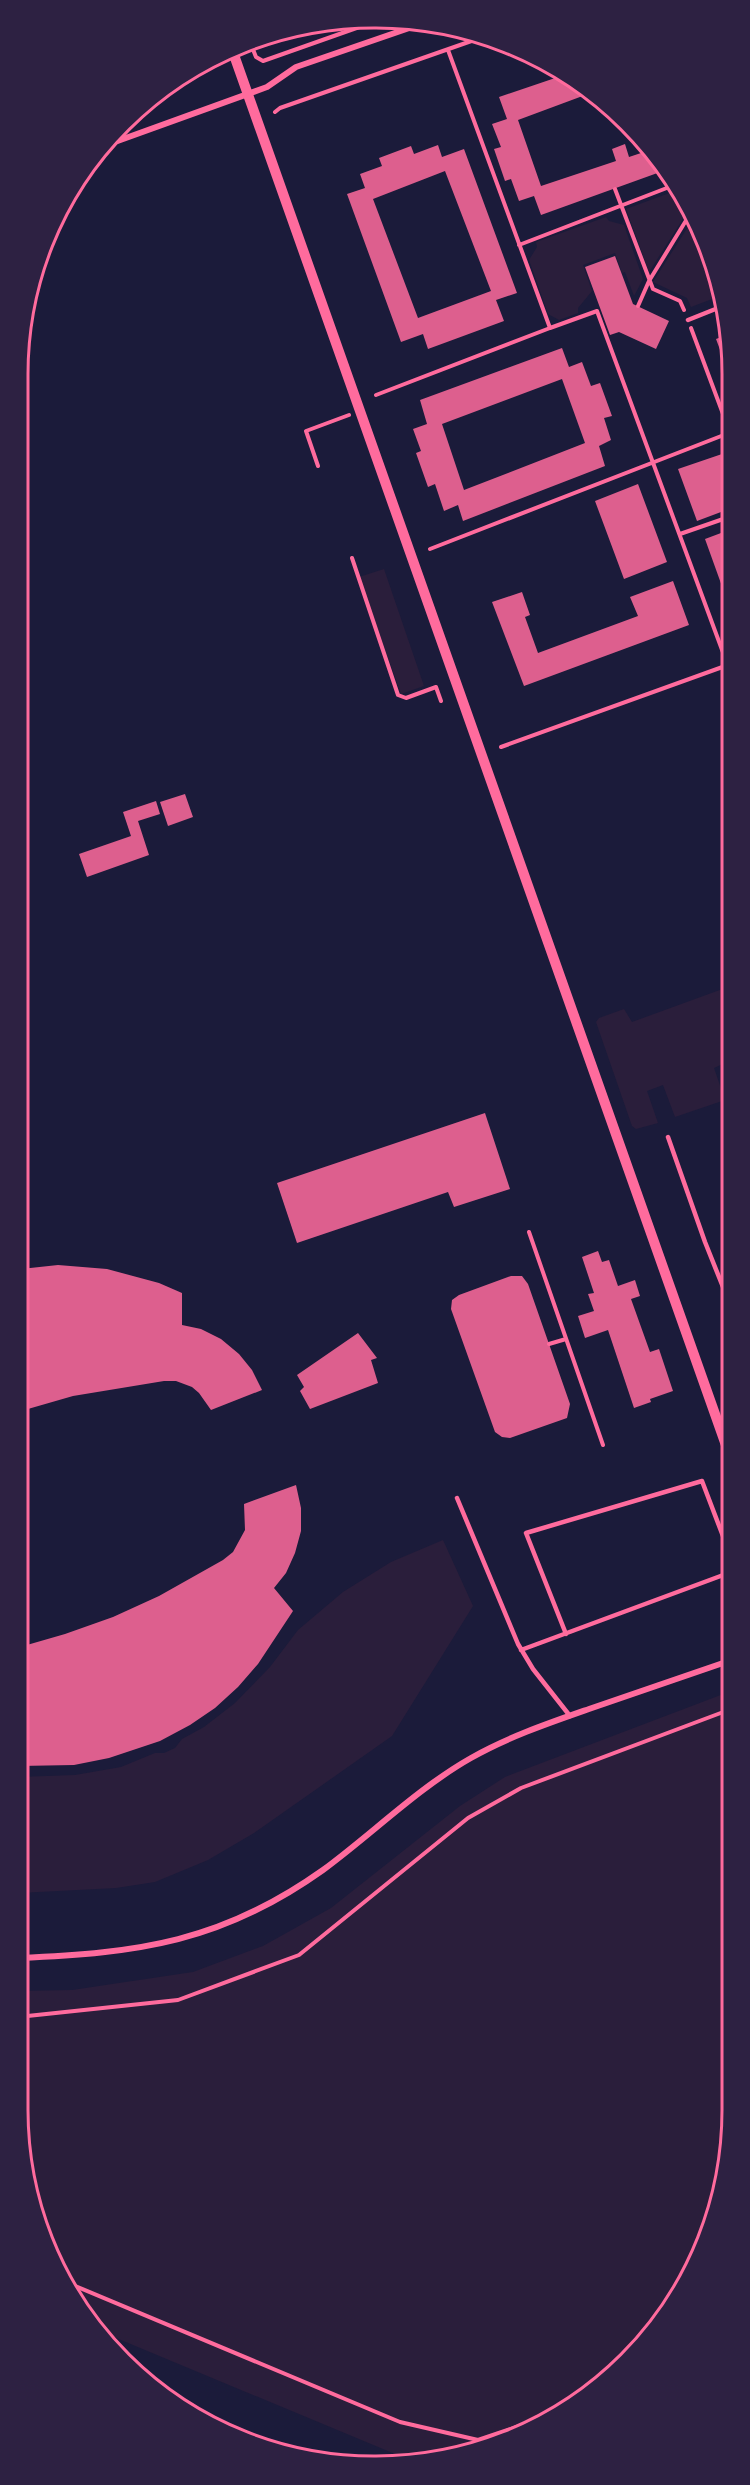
<svg xmlns="http://www.w3.org/2000/svg" width="750" height="2485" viewBox="0 0 750 2485" font-family="'Asap Condensed',sans-serif">
<style>
.green{fill:#2a1e3b}
.lines{fill:none;stroke-linecap:round;stroke-linejoin:round}
.stream{stroke:#12122b;stroke-width:6}
.building{fill:#dd5f8e;fill-rule:evenodd}
.path{stroke:#ff6b9d;stroke-width:4}
.service{stroke:#ff6b9d;stroke-width:4.5}
.minor{stroke:#ff6b9d;stroke-width:6}
.tertiary{stroke:#ff6b9d;stroke-width:10}
.rim{fill:none;stroke:#ff6b9d;stroke-width:3}
</style>
<rect width="100%" height="100%" fill="#1b1b3a"/>
<path class="green" d="M675,191L688,211L649,272L626,209Z
M606,217L609,221L624,225L643,279L634,296L625,272L622,273L615,253L583,265L592,291L578,308V313L559,320L548,314L529,260L537,247L536,242Z
M693,219L705,238L720,296L691,307L687,298L653,282Z
M384,569L424,686L401,694L359,577Z
M728,987L727,1062L714,1068L725,1100L675,1117L663,1085L647,1091L658,1123L636,1129L632,1126L596,1022L599,1018L624,1009L632,1022Z
M443,1540L473,1606L392,1736L254,1833L208,1860L155,1882L116,1888L19,1893V1777L75,1775L121,1767L155,1753H164L175,1748L182,1739L204,1727L235,1703L270,1667L298,1630L343,1592L391,1562Z
M726,1693L725,2180L672,2308L592,2393L468,2455L407,2459L97,2330L45,2246L18,2110V1991L72,1990L193,1972L263,1946L331,1908L460,1806L505,1777Z"/>
<g class="lines">
<path class="stream" d="M211,2425L239,2437"/>
</g>
<path class="building" d="M564,75L588,94L518,120L541,186L616,161L612,149L625,144L629,157L650,150L663,171L541,215L534,196L519,201L511,179L505,181L494,149L501,147L492,124L507,119L499,97Z
M438,145L442,157L464,149L517,293L496,300L504,321L428,349L423,334L401,342L347,194L365,188L360,174L382,166L379,158L411,146L414,154ZM445,171L491,291L418,318L373,199Z
M615,256L633,304L669,321L656,349L619,332L610,335L585,267Z
M729,334V374L716,339Z
M562,348L569,367L582,362L591,386L600,383L612,416L604,418L611,440L599,446L605,466L463,521L458,505L444,511L435,484L428,487L416,453L421,451L413,429L427,424L420,400ZM562,379L585,443L464,490L442,424Z
M722,454L729,472V509L697,521L678,469Z
M638,484L667,562L624,579L595,501Z
M729,530L728,603L705,539Z
M673,581L689,625L524,686L492,602L522,592L530,615L525,617L538,653L638,616L630,597Z
M185,794L193,817L168,826L160,802Z
M156,801L160,814L138,821L149,855L87,877L79,854L131,836L123,812Z
M485,1113L510,1189L454,1207L448,1192L297,1243L277,1183Z
M598,1251L602,1262L609,1260L618,1286L635,1280L640,1296L631,1299L650,1352L659,1349L673,1391L650,1399L651,1402L634,1408L608,1330L585,1338L578,1316L594,1311L588,1294L594,1293L582,1257Z
M58,1265L107,1269L159,1283L182,1293V1325L201,1329L221,1339L239,1354L252,1370L262,1390L211,1410L199,1393L192,1387L176,1381H164L73,1396L21,1411V1269Z
M511,1276H522L528,1284L570,1404L567,1418L510,1438L502,1437L495,1432L451,1309L452,1300L459,1295Z
M358,1333L377,1358L371,1360L378,1383L310,1409L300,1391L304,1387L297,1375Z
M296,1485L301,1508V1531L295,1553L286,1573L274,1588L293,1611L258,1664L238,1687L215,1708L190,1725L160,1741L109,1758L74,1765L19,1766L20,1647L65,1634L113,1617L159,1596L223,1560L233,1552L245,1530L244,1504Z"/>
<g class="lines">
<path class="path" d="M252,47L256,57L263,61L365,25
M275,112L280,108L480,38
M615,189L653,289L680,301L684,310
M519,245L672,186
M638,306L649,281L690,214
M550,328L597,311L728,666
M691,328L729,430
M376,395L550,328L448,50
M318,466L306,431L349,415
M680,534L729,517
M430,549L729,433
M352,558L398,695L406,698L436,687L441,701
M501,747L728,665
M529,1232L603,1445
M549,1344L566,1339
M18,2017L178,2000L299,1955L468,1818L521,1788L726,1711
M68,2283L400,2422L478,2440L540,2419"/>
<path class="service" d="M688,320L723,306
M668,1137L705,1242L727,1297
M457,1498L518,1644L533,1669L570,1716
M566,1634L526,1533L702,1481L726,1544
M521,1650L726,1574"/>
<path class="minor" d="M112,143L267,87L296,67L418,25
M19,1958C139,1953 222,1942 323,1870C372,1834 418,1788 471,1758C508,1737 549,1723 589,1709C635,1693 680,1678 726,1662"/>
<path class="tertiary" d="M234,55L727,1448"/>
</g>
<path d="M0 0H750V2485H0ZM374 28H376A346 346 0 0 1 722 374V2110A346 346 0 0 1 376 2456H374A346 346 0 0 1 28 2110V374A346 346 0 0 1 374 28Z" fill="#2d2142" fill-rule="evenodd"/>
<path class="rim" d="M374 28H376A346 346 0 0 1 722 374V2110A346 346 0 0 1 376 2456H374A346 346 0 0 1 28 2110V374A346 346 0 0 1 374 28Z"/>
</svg>
